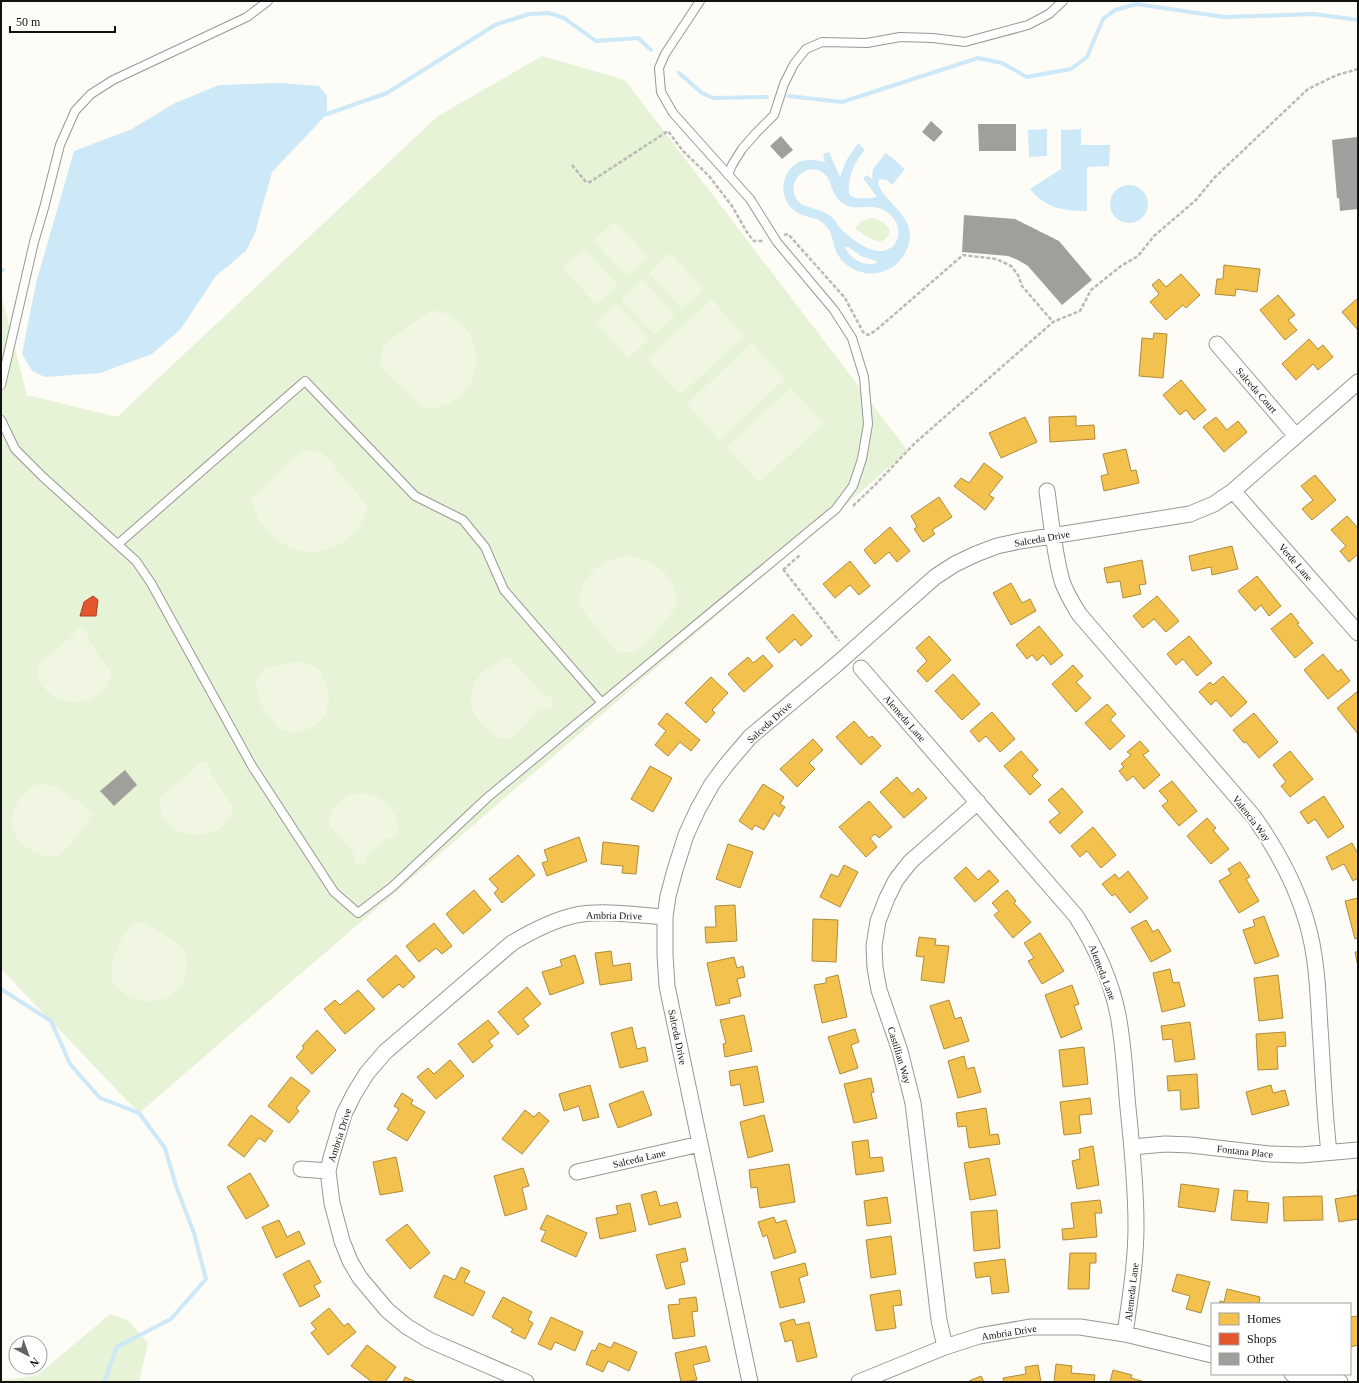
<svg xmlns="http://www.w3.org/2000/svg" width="1359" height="1383" viewBox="0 0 1359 1383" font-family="'Times New Roman',serif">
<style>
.green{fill:#e7f3d7}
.pitch{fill:#f0f6e1}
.water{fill:#cde8f7;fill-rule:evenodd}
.homes{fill:#f2c14e;stroke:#ae8c3c}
.shops{fill:#e4572e;stroke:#a54225}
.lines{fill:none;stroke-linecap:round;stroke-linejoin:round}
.stream{stroke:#cde8f7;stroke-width:4}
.building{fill:#a19f9c}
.lane-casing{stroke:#979795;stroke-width:10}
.street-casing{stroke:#979795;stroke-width:17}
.path{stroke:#b9b9b8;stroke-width:2.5;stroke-dasharray:4 2;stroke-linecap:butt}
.lane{stroke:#fffffe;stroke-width:8}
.street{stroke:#fffffe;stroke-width:15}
.labels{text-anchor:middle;stroke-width:4;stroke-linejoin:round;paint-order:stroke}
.street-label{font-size:10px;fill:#111;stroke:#fff}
</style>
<rect width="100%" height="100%" fill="#fdfcf7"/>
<path class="green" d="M542,56L625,80L908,451L139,1113L1,969V294L27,395L117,417L438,116Z
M872,218C877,219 885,223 888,227C893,235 883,243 877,241C869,239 861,233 855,228L861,221Z
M110,1314L128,1320L148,1343L139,1382H1V1381L38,1375Z"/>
<path class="pitch" d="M615,221L648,257L627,276L594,241Z
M584,249L618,285L596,305L563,268Z
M670,253L703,289L682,309L649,273Z
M643,279L675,315L654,335L621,299Z
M712,299L744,336L680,395L647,359Z
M617,303L649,339L628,359L596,322Z
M432,310C497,322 487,410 425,408L389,376L380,364L382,348L392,338Z
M751,343L785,379L720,440L687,404Z
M791,388L824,423L759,483L726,447Z
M304,450L320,452L331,462L368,507C363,524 356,534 341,543C302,567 261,540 251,499L293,459Z
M628,556C656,559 677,576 677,606L646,643L634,652H618L607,642L578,603C583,574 599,559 628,556Z
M80,628C87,629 89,632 88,639L111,673V677C109,682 106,687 103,691C84,709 49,705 39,679C37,675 38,669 38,664L74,635V632Z
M509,657L542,693L549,696L552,699L553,704L551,708L539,709C534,715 517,735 512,738C498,745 477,721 473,710C468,699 472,684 480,675C488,667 499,662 509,657Z
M297,662L308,663L320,671L329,693L328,704L325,715L318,723L309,729L292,733L277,728L260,703L256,680L262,670L283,664Z
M202,761C208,762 211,765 210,772L232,806C233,811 231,814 229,818C215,843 171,840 161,812C159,808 159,802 160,797L196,768V766Z
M40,784C61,786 77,800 93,813C87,823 68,852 57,856C52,858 44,855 39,854C15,845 3,823 19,800C22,797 25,792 29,789C32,786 37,785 40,784Z
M364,793C381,796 397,808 398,827C398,832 397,835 393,838H388L367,855L366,863L362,865H357L355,862L354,853L330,826C325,815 339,800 348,796C353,794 359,793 364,793Z
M135,922C143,921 153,928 160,932C167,937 177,942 183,948C186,952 186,957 187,962C188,997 151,1012 124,993C119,989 114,985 112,979C108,964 122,931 135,922Z"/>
<path class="water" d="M280,83L319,86L327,96V114L272,172L255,233L246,251L216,276L180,330L152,354L100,373L45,377L32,371L22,354L36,283L74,151L130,130L175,103L219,85Z
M1047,129V156L1029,157L1028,130Z
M1081,129V145H1110L1109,166L1087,167V211C1064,211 1045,208 1030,189L1061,169V130Z
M858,143L865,150C854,162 847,178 849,194C855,201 869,198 877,197L863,178L867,175L872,179L873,169L886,153L905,169L892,185L887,180L879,179C872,199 931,217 902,258C886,280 852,278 838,255C832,246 834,233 825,225C818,217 809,218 800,214C782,205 778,183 791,168C800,158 813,159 825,162L823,154L829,152L840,177L846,161ZM813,169C834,171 828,193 842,203C851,209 859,207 869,207C883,206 895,215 898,228C899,234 898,241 894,245C879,261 854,241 843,231C838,226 835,219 829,215C820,208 804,208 799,202C787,189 796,170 813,169ZM845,247H848L861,256L876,261L877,263C864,267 850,259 845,247Z
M1110 204a19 19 0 1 1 38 0a19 19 0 1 1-38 0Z"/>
<path class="homes" d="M1224,265L1260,269L1257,292L1236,289L1235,296L1215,294L1217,279H1223Z
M1181,274L1200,295L1186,308L1183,305L1166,320L1150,302L1159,294L1152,285L1159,279L1166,287Z
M1278,295L1295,315L1288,320L1297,330L1285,340L1260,310Z
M1358,298V328L1357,329L1342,312Z
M1154,333L1167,334L1163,378L1139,376L1142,338L1153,339Z
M1309,339L1318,349L1323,345L1333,357L1318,370L1313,364L1296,380L1282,364Z
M1181,380L1206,410L1194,420L1186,410L1180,415L1163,395Z
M1076,416V426L1094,425L1095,439L1050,442L1049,417Z
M1025,417L1037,442L1001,458L989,433Z
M1216,417L1227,430L1238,421L1247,432L1224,452L1203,427Z
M1126,449L1131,471L1136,470L1139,483L1104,491L1101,476L1108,474L1103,454Z
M984,463L1003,477L989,495L994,498L985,510L954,486L961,478L969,483Z
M1315,475L1336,500L1312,520L1302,509L1313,500L1301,486Z
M939,497L952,517L932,530L935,534L923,542L914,529L917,527L911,516Z
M1347,516L1358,528V554L1349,562L1340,551L1346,546L1331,530Z
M890,527L910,551L897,562L889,552L875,564L864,550Z
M1232,546L1238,569L1212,575L1211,567L1192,571L1189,556Z
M1142,560L1146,584L1139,585L1141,594L1123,598L1120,581L1107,583L1104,568Z
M850,561L870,586L859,595L850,585L835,598L823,584Z
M1257,576L1281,606L1269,616L1261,605L1255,611L1238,591Z
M1011,583L1022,603L1030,599L1036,611L1011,625L993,593Z
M1157,596L1179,621L1166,632L1154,619L1143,628L1133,616Z
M1291,613L1299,623L1297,624L1313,643L1295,658L1271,629Z
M793,614L812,636L801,646L795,639L779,653L766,638Z
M1039,626L1063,655L1051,665L1043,655L1037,661L1032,655L1027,659L1016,645Z
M929,636L951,660L927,682L917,671L927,661L916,648Z
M1189,636L1212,663L1197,676L1183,659L1176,665L1167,654Z
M1323,654L1338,672L1341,669L1350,681L1328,699L1304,670Z
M763,655L773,666L744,692L728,674L748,657L753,663Z
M1073,665L1083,676L1076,682L1091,698L1076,712L1052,684Z
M953,674L980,704L962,720L935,691Z
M1223,676L1247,702L1231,717L1216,700L1211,705L1199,692L1210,682L1213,685Z
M711,677L728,693L712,710L715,713L706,723L685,703Z
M1358,691V734L1337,708Z
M1107,704L1116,714L1110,720L1125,736L1110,750L1085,723Z
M992,712L1015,739L1000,752L986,736L979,742L970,731Z
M667,713L700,740L691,751L680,742L668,756L655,745L666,731L658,724Z
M1254,713L1278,742L1259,758L1246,742L1244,743L1233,730Z
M854,721L869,738L872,736L881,746L861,765L836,737Z
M813,739L823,750L809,763L815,769L797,787L780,769Z
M1140,741L1149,751L1143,755L1160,775L1144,789L1133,776L1127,781L1119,771L1124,767L1121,764L1131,755L1127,752Z
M1021,751L1038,770L1032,776L1041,785L1030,795L1004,766Z
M1290,751L1313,779L1290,797L1281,786L1286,782L1273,765Z
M650,766L672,778L653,812L631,799Z
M897,777L912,794L918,788L927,798L904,818L880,792Z
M1172,781L1197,811L1179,826L1162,806L1168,801L1159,791Z
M763,784L784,797L780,804L785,807L779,817L774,813L764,830L755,825L752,830L739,821Z
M1062,788L1083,812L1060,834L1049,822L1060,813L1048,800Z
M1324,796L1344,827L1328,838L1315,819L1308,824L1300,812Z
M869,801L892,827L879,838L875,834L870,838L877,847L866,857L839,827Z
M1207,818L1216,828L1213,830L1229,849L1211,864L1187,836Z
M1093,827L1116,855L1101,868L1087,851L1080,857L1071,846Z
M579,837L587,861L547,876L542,863L548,861L544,850Z
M603,842L639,846L636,874L622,873L623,866L601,864Z
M1352,843L1358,854V878L1353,881L1344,864L1332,870L1326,857Z
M728,844L753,852L740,888L716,879Z
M518,855L535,875L502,903L494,893L498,889L489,879Z
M1240,862L1250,877L1246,879L1259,901L1239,913L1219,881L1231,874L1228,869Z
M844,865L858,872L840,907L820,897L831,874L838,877Z
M966,867L978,880L989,870L999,881L975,902L954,878Z
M1128,871L1148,898L1130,913L1115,894L1112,896L1102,884L1115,874L1119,879Z
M474,890L491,910L463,934L446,914Z
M1007,890L1016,901L1014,903L1031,922L1013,938L994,915L999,911L992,903Z
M1358,898V938L1355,939L1345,901Z
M735,905L737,941L706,943L705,927H716L715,906Z
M1264,916L1279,956L1255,964L1243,930L1255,926L1253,920Z
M813,919L838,920L836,962L812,961Z
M1146,920L1153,932L1158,929L1171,951L1151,962L1131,928Z
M434,923L452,946L442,954L436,948L419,962L406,946Z
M1040,933L1064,971L1042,984L1028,961L1034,958L1024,943Z
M919,937L936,939L935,945L949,946L944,983L921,980L924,957L916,956Z
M611,951L613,966L630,963L632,980L600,985L595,953Z
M1355,952H1358V967Z
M396,955L415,977L403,988L399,984L383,998L367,980Z
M575,955L584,983L550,995L542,972L562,966L560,960Z
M734,957L737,968L743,966L745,977L737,979L741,996L729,999L730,1003L716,1006L707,963Z
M1170,969L1173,983L1179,982L1185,1006L1162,1012L1153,973Z
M838,975L847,1017L822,1023L814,985L826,983V978Z
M1278,975L1283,1018L1259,1021L1254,978Z
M1072,985L1079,1004L1074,1006L1082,1029L1061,1038L1045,995Z
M527,987L541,1004L523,1019L529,1026L518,1035L498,1012Z
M358,990L375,1009L345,1034L324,1009L335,1000L340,1005Z
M949,1000L955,1019L961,1017L969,1041L944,1049L930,1006Z
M744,1015L752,1051L725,1057L723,1044L726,1043L720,1020Z
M488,1020L499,1033L489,1041L493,1046L473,1063L458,1044Z
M1190,1022L1195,1059L1175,1062L1172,1039L1163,1040L1161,1026Z
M632,1027L637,1049L645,1047L648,1061L620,1068L611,1033Z
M855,1029L859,1042L851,1045L858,1068L840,1074L828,1037Z
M317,1030L336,1050L312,1074L296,1057L304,1048L302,1046Z
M1285,1032L1286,1046L1277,1047L1278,1069L1258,1070L1256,1034Z
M1084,1047L1088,1084L1063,1087L1059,1050Z
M964,1056L967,1069L974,1067L981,1092L958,1098L948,1061Z
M450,1060L464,1076L436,1099L417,1077L428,1068L434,1074Z
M757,1066L764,1102L744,1106L740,1084L731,1086L729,1071Z
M1197,1074L1199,1108L1181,1110L1180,1090L1168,1091L1167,1076Z
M291,1077L310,1091L296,1108L299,1111L289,1123L268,1106Z
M871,1078L874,1092L871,1093L877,1118L854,1123L844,1084Z
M590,1085L599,1117L583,1121L579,1106L564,1111L559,1094Z
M1271,1085L1273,1093L1285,1090L1289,1105L1252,1115L1246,1092Z
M643,1091L652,1115L618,1128L609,1104Z
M402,1093L413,1100L411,1104L425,1112L407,1141L387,1129L399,1109L394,1106Z
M1090,1098L1092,1114L1079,1115L1081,1133L1064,1135L1060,1102Z
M986,1108L990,1135L998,1134L1000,1144L969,1148L966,1126L958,1127L956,1113Z
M525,1110L534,1117L539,1112L549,1121L522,1154L502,1139Z
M251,1115L273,1131L265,1142L259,1138L244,1157L228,1145Z
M764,1115L773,1151L748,1158L740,1122Z
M868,1140L870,1158L882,1157L884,1171L856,1175L852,1142Z
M1093,1146L1099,1185L1077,1189L1072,1161L1080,1159L1079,1149Z
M396,1157L403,1191L380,1195L373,1162Z
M989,1158L996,1195L970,1200L964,1163Z
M789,1164L795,1202L760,1208L757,1187L751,1188L749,1170Z
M523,1168L529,1186L522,1188L527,1209L505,1216L494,1176Z
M250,1173L269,1206L246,1219L227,1187Z
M1181,1184L1219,1189L1215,1212L1178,1207Z
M1234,1190L1248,1191L1247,1201L1269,1203L1267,1223L1231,1220Z
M1357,1190H1358V1219L1339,1222L1335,1199L1358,1195Z
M656,1191L660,1206L677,1202L681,1217L649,1225L641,1195Z
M1322,1196L1323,1220L1284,1221L1283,1197Z
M887,1197L891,1223L867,1226L864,1201Z
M1100,1200L1102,1213H1095L1097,1237L1063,1240L1062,1229L1074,1228L1071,1203Z
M630,1203L636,1231L600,1239L596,1218L618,1214L616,1206Z
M997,1210L1000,1248L974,1251L971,1212Z
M547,1215L587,1233L576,1257L541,1241L546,1231L540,1229Z
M774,1217L776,1223L786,1220L796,1252L774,1259L767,1235L763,1237L758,1222Z
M279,1220L287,1237L299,1231L305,1244L276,1258L262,1227Z
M407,1224L430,1253L410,1269L386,1240Z
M891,1236L896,1274L871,1278L866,1240Z
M685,1248L688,1261L680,1263L685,1284L666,1289L656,1255Z
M1070,1253H1096V1263H1090L1089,1289H1068Z
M1005,1259L1009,1292L992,1294L990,1276L976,1278L974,1263Z
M309,1260L321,1282L314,1286L320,1296L300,1307L283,1274Z
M805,1263L808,1275L799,1278L805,1302L780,1308L771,1272Z
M461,1267L470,1271L464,1282L485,1292L473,1316L434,1297L444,1275L455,1280Z
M1177,1274L1210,1282L1201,1313L1186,1309L1190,1296L1172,1291Z
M1227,1289L1260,1297L1259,1304H1219L1220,1301L1224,1302Z
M900,1290L902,1305L893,1306L896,1328L876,1331L870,1295Z
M503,1297L532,1312L528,1320L533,1323L525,1339L511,1332L513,1329L492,1317Z
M696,1297L698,1311L692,1312L695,1336L673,1339L668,1305L680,1304L679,1299Z
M329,1308L344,1326L348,1323L356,1332L328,1355L311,1333L316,1329L311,1323Z
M1358,1316V1345L1350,1347V1317Z
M551,1317L583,1332L575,1351L555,1342L551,1350L538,1344Z
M794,1319L796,1325L809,1322L817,1357L797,1362L792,1340L785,1342L780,1323Z
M614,1342L637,1352L629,1371L608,1361L603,1372L586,1364L592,1350L595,1351L599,1343L611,1348Z
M367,1345L396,1367L385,1382H372L351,1366Z
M706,1346L710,1361L693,1365L697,1380L681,1382L675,1353Z
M1056,1364L1072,1366L1071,1373L1095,1375L1094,1382H1054Z
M1038,1365L1041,1382H1004L1003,1378L1026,1374L1025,1367Z
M1113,1370L1132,1375L1131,1378L1145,1382H1110Z
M981,1376L984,1382H969V1381Z
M405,1377L416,1382H403Z"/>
<path class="shops" d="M93,596L98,600L96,616H80L84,602Z"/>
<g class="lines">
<path class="stream" d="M679,73L702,93L713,98L767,97
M788,96L842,102L978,58L1002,63L1027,77L1071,69L1087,57L1103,19L1115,10L1136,4L1224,17L1314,14L1358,20
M327,114L387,93L495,25L529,14L549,13L564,18L596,41L638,38L651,50
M1,270H3
M1,989L51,1021L70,1064L100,1098L139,1113L165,1148L176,1186L194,1233L206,1279L171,1319L117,1347L104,1382"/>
</g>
<path class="building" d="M931,121L943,132L934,142L922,132Z
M978,124H1016V151H979Z
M781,136L793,150L782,159L770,146Z
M1357,137L1358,147V209L1340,211L1339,198H1337L1332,140Z
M964,215L1015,219L1059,241L1092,280L1062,305L1028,266L1018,260L1008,256L962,252Z
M125,770L137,785L114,806L100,791Z"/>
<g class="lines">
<defs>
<path id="lane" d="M728,175L732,165L742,149L756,133L774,115L784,84L794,64L806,49L822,42L867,43L900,37L933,38L965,42L1028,25L1049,14L1063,1
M1,385L34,242L44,208L60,145L75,111L91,94L113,80L247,17L268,1
M1,420L15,449L43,477L136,561L151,583L252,766L334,892L358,913L392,887L488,797L836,509L853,486L862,459L868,424L864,377L852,338L834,310L777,242L750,199L673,113L661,92L659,68L665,54L700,1
M118,544L305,381L415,496L463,520L485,547L504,590L602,703"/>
<path id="street" d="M1217,344L1296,436
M1047,491C1051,521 1054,552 1062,581C1066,593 1073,604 1079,614L1254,817C1277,850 1296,884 1307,923C1317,957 1318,993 1320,1028C1323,1069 1324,1111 1329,1152
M1233,491L1358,633
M861,668L1076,916C1095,946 1111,979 1118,1015C1124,1046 1125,1077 1128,1108C1132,1146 1136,1188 1136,1226C1136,1262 1130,1298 1125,1334
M1132,1147L1165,1144L1191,1145L1269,1154L1301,1155L1358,1150
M301,1169L328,1171
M577,1172L700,1144
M945,1347L939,1320L913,1103L900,1051L879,990L875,968L874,946L878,921L887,898L896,880L910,862L978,802
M1292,1374L1312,1379L1340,1382
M526,1382L429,1340L406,1326L387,1310L360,1278L350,1261L342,1241L332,1203L328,1171L331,1158L344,1114L354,1094L367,1073L385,1052L512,943C532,931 553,920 576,915C605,910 636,915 665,917
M750,1382L667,986L665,955V917L668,896L675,870L686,835L698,809L712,784L727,764L750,737L837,664L935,577L955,564L976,554L997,546L1020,541L1190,514L1214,504L1233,491L1358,382
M859,1382L945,1347L979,1336L1031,1327H1080L1125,1334L1212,1355"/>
</defs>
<use href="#lane" class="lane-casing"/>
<use href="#street" class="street-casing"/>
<path class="path" d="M572,165L586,182H590L668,131L683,151L709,176L732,206L748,234L754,241H763
M784,235L788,234L845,298L863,332L868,335L875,331L963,255L996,259L1011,266L1018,275L1022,286L1053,322
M853,506L875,485L915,443L1053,322L1080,311L1091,290L1121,266L1138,256L1154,236L1196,200L1214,178L1308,89L1337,75L1358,69
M783,569L839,641
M783,570L801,554"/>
<use href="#lane" class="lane"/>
<use href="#street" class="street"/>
</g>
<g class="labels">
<g class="street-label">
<text transform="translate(1257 390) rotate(49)" y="4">Salceda Court</text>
<text transform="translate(1042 538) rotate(-10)" y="4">Salceda Drive</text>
<text transform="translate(1296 562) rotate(49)" y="4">Verde Lane</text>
<text transform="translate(905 718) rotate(49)" y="4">Alemeda Lane</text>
<text transform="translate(769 722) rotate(-42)" y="4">Salceda Drive</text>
<text transform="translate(1252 818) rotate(52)" y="4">Valencia Way</text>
<text transform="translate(614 915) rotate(1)" y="4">Ambria Drive</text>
<text transform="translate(1103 972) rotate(69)" y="4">Alemeda Lane</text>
<text transform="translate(678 1037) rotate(78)" y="4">Salceda Drive</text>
<text transform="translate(900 1055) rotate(73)" y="4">Castillian Way</text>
<text transform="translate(339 1135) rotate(-72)" y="4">Ambria Drive</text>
<text transform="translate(1245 1151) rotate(6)" y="4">Fontana Place</text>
<text transform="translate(639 1158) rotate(-13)" y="4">Salceda Lane</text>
<text transform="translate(1131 1292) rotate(-83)" y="4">Alemeda Lane</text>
<text transform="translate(1009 1332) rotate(-9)" y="4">Ambria Drive</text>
</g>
</g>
<rect width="1359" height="1383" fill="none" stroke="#111111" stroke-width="4"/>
<rect x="1211" y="1303" width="140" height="72" fill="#ffffff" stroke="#a0a0a0"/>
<rect x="1219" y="1313" width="20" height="12" fill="#f2c14e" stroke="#a0a0a0"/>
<text x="1247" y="1323" font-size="12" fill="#111111">Homes</text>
<rect x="1219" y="1333" width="20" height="12" fill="#e4572e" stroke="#a0a0a0"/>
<text x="1247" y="1343" font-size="12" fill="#111111">Shops</text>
<rect x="1219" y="1353" width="20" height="12" fill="#a19f9c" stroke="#a0a0a0"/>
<text x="1247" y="1363" font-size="12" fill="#111111">Other</text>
<g transform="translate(28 1355) rotate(139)"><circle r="19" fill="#ffffff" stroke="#a0a0a0"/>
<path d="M0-3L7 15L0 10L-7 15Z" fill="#646362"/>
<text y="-6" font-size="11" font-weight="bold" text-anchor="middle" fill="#111111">N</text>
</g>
<path d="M10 26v6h105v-6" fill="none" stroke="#111111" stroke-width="2"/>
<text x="16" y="26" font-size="12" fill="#111111" stroke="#ffffff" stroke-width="3" paint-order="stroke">50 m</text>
</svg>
